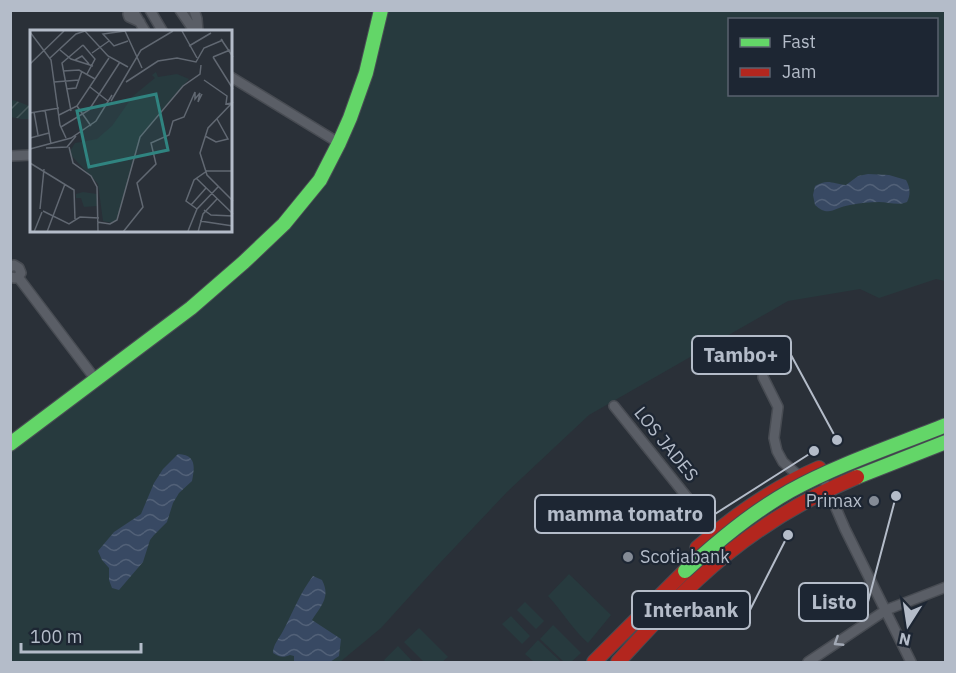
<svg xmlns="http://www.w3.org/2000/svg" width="956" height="673" viewBox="0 0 956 673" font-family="'IBM Plex Sans',sans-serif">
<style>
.grass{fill:#273a3e;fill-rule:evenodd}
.garden{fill:url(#garden-furrows)}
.water{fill:url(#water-waves)}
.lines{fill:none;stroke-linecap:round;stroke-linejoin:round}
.street-casing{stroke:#484c53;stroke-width:12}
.fast-casing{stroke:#484c53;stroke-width:16}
.jam-casing{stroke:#484c53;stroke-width:16}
.street{stroke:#5a5e66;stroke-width:9}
.fast{stroke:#63d668;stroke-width:14}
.jam{stroke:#b3261e;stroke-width:14}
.fast-bridge-casing{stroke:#474c53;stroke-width:16;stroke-linecap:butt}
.fast-bridge{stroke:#63d668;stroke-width:14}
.oneway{stroke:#a2a9b5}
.poi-dot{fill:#848b96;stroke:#1d2633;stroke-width:2}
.labels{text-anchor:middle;stroke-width:4.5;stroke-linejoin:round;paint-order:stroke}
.street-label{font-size:18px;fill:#b4bcc9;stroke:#1d2633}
.poi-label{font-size:18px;fill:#b4bcc9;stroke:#1d2633;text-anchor:end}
.inset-road{fill:none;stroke:#616872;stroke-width:1.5}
.view{fill:#308480;fill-opacity:0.15;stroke:#308480;stroke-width:3}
.inset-edge{fill:none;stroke:#b4bcc9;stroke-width:3}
.leader{fill:none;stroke:#b4bcc9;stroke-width:2}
.callout-dot{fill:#b4bcc9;stroke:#1d2633;stroke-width:2}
.callout{fill:#1d2633;stroke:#b4bcc9;stroke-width:2}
.callout-label{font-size:20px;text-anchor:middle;font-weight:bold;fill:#b4bcc9}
</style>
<defs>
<pattern id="garden-furrows" width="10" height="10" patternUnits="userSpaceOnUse" patternTransform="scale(1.5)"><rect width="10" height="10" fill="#273a3e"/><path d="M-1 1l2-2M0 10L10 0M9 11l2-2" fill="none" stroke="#445559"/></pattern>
<pattern id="water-waves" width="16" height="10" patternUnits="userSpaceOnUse" patternTransform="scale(1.5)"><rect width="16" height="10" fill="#384963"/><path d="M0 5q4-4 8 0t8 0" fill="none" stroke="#526178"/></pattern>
</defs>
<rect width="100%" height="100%" fill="#2a3038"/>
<path class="grass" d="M384,11H945V281L936,279L879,298L860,289L788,301L589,415L507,492L439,564L381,628L340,662H11V452L175,327L262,256L304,212L340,156L369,76ZM730,20H936V94H730Z
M569,574L611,615L588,643C573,630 562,611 548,596Z
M525,602L544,621L536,629L517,610Z
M511,616L530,636L522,644L502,624Z
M553,625L581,653L571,662H564L540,639Z
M419,628L448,657L442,662H424L404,642Z
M538,640L561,662H534L525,654Z
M398,646L413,662H386L384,660Z"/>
<path class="garden" d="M10,100C18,100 24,105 31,106V119H21L11,117Z"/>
<path class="water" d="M868,174L889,175L906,180C910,187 911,194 907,202C898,206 889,202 879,202C870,202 859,203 850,205C835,207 829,218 815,205L813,195L815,186C828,178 833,184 846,185L858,176Z
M178,454C196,455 195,466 192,481L179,493L173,503L167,522L154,535L150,540L143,562L119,590L112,588L109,580V568L102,560L98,551L114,532L141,514L154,483L163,469Z
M313,576L322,580C331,597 321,606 312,620L341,639L339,656L330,662H294V656L290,655C283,658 279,657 273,653C273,644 279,639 283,631C293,612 300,593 313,576Z"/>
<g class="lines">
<defs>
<path id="street" d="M150,10L163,32
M180,10L195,32
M194,10L197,19L198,32
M140,22L129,17L128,14L131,11H133L145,31V32
M231,77L339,143
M10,156L32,155
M10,267L14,265L19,268L21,273L18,277
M10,277L15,278L18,277L96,380
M763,377L778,407L774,438L777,451L783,462L799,476
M614,406L715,532
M826,485L845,529L911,662
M808,662L886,610L946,587"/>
<path id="fast" d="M10,444L191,308L244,262L284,224L320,180L339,143L350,118L366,73L381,10
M857,477L946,442"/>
<path id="jam" d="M697,548C734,515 773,488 819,468
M594,662L685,571
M618,662C644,634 670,605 698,579C744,536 799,501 857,477"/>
</defs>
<use href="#street" class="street-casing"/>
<use href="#fast" class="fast-casing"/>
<use href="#jam" class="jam-casing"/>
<use href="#street" class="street"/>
<use href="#fast" class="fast"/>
<use href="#jam" class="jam"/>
<defs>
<path id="fast-bridge" d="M685,571C718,541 751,513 790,491C839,464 894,446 946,425"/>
</defs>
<use href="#fast-bridge" class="fast-bridge-casing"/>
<use href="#fast-bridge" class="fast-bridge"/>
</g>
<defs><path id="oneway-chevron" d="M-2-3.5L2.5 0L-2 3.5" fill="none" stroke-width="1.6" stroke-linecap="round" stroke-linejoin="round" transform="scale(1.5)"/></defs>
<use class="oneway" href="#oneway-chevron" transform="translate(838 642) rotate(147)"/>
<g class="poi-dot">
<circle cx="874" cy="501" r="6"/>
<circle cx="628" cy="557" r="6"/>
</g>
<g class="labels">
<g class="street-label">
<text transform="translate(666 444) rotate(51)" y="6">LOS JADES</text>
</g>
<g class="poi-label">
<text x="862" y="507">Primax</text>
<text x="640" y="563" text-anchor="start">Scotiabank</text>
</g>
</g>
<g transform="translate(30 30)">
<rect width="202" height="202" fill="#2a3038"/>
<path d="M126,42L128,47L147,44L159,49L112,104L87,189L82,193L73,191L68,154L39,123L45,113L67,109L82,96L103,66L125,48L122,45ZM53,162L67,164V176L54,177L51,168H46V164Z" fill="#273a3e"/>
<path class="inset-road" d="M95,1L73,4L84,16L98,11M95,1L112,38M152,1L167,28M0,2L21,30L30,95L36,108M191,9L203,27M53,15L65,29L57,44M159,16L181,3M30,20L41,29L63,36M62,23L79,11M183,27L203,59M183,27L200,20M20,28L46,4L55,1L78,26L98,37M45,30L52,26L59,34M0,34L34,1M33,41L49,40L65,49M174,50L197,66L196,74L202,73M24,52L49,50M96,52L128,31L147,28L166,32L174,18L193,10M60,57L78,71M36,59L46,58L52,41M81,71L111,20L143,1M203,72L178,98L170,123L177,145L203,171M47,76L61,96M15,80L21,114M41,81L32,33L53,15M4,82L8,105M0,83L29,78M29,85L47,76L79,28M31,97L59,80L90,32M175,106L186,112L198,109L187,89M0,108L19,103M39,117L43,133L61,146L67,157L68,202M16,118L37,117L46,106M0,119L41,108L66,91L82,65M0,133L44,160L45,189M166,148L203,184M161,175L176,158M10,179L14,139M167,179L156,171L164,150L177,141H203M174,180L181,185L203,186M13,181L39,194L50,187L69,188M170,191L203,196M67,192L80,194L87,190L110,107L153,56L170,44L171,35M158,201L167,179L188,157M4,202L12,182M17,202L35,154M93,202L113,177L107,153L126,134L121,113L139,105L143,91L154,87L165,62V69L170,63L168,72L172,64M168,202L173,184L187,169"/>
<path class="view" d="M126,64L138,120L59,137L47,81Z"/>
<rect width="202" height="202" class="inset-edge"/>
</g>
<path class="leader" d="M837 440L791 355M814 451L715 514M896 496L868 602M788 535L750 610"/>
<g class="callout-dot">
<circle cx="837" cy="440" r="6"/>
<circle cx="814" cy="451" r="6"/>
<circle cx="896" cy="496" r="6"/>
<circle cx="788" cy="535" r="6"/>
</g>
<g class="callout">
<rect x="692" y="336" width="99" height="38" rx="6"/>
<rect x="535" y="495" width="180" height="38" rx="6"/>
<rect x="799" y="583" width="69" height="38" rx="6"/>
<rect x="632" y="591" width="118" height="38" rx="6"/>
</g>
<g class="callout-label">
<text x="741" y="362">Tambo+</text>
<text x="625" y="521">mamma tomatro</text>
<text x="834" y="609">Listo</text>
<text x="691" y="617">Interbank</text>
</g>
<rect width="956" height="673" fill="none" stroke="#b4bcc9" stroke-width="24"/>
<rect x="728" y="18" width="210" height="78" fill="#1d2633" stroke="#59626f" stroke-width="1.5"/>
<rect x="740" y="38" width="30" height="9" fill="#63d668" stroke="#59626f" stroke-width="1.5"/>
<text x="782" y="48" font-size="18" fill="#b4bcc9">Fast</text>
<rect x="740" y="68" width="30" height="9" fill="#b3261e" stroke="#59626f" stroke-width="1.5"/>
<text x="782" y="78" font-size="18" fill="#b4bcc9">Jam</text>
<g transform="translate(908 625) rotate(192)" stroke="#1d2633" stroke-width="4.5" paint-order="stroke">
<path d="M0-4.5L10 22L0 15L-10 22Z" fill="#b4bcc9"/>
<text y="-9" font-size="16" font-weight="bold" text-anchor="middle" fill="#b4bcc9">N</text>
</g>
<path d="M21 643v9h120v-9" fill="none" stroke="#b4bcc9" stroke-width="3"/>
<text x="30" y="643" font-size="18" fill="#b4bcc9" stroke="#1d2633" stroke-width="4.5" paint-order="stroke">100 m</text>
</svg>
